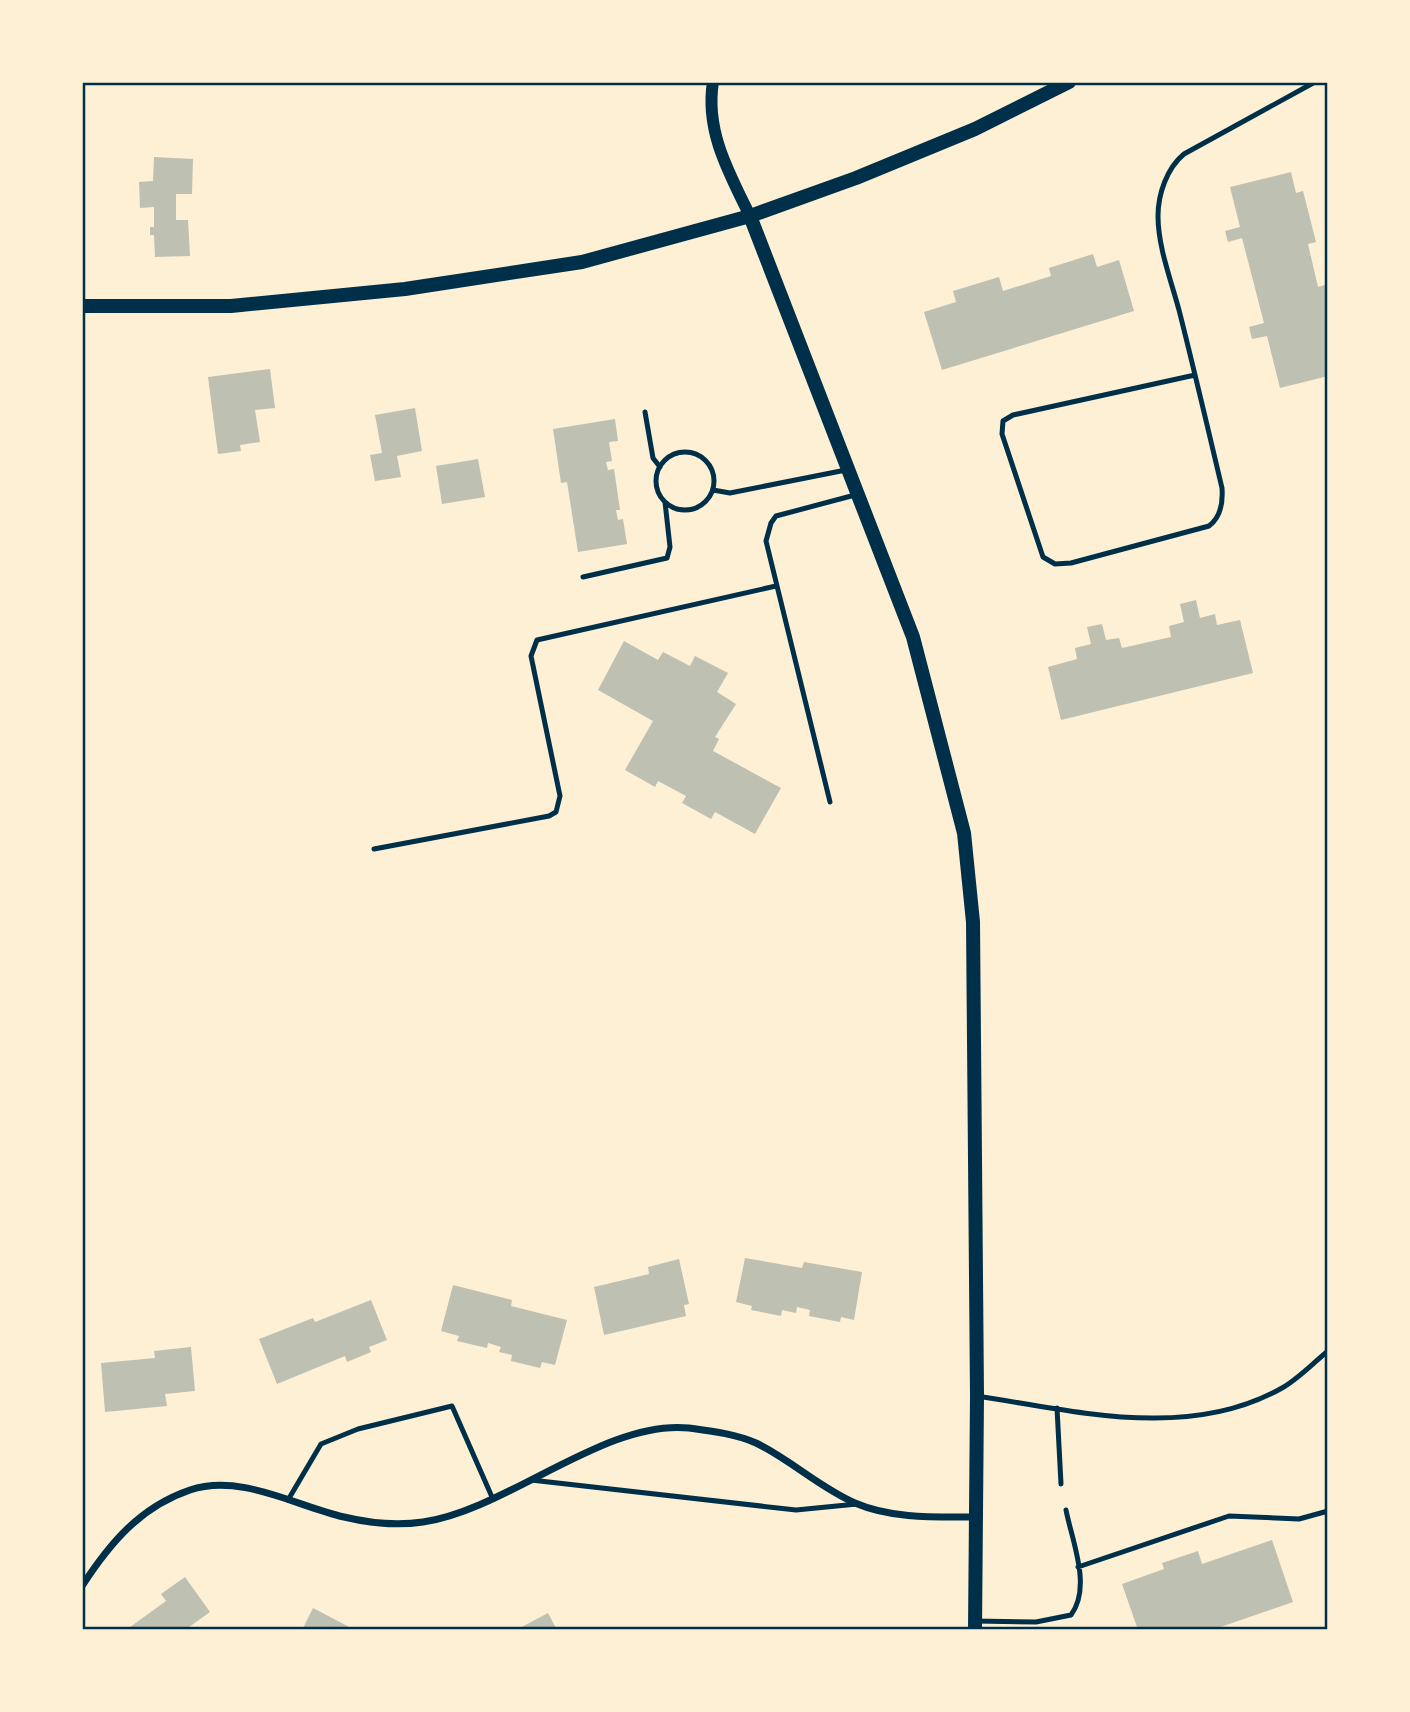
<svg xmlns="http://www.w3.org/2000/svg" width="1410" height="1712" viewBox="0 0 1410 1712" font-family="'Sofia Sans Condensed',sans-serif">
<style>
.building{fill:#bec0b2}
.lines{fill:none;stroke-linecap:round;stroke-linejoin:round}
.service{stroke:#003049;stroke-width:5}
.minor{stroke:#003049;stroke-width:7}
.tertiary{stroke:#003049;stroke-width:12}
.secondary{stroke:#003049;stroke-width:14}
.neatline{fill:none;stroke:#003049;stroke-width:2.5}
</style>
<rect width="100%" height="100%" fill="#fdf0d5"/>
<path class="building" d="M154,157L193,159L192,194H176V220H188L190,256L155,257L154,235H150V227H154V207L140,208L139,182L153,181Z
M1291,172L1296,193L1303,191L1316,242L1308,244L1318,287L1325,285L1328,295V376L1280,388L1267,336L1252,339L1249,327L1264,323L1242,238L1228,242L1225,231L1240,227L1230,187Z
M1093,254L1097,267L1119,260L1134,311L942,370L924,312L956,302L953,291L999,277L1003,291L1051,276L1049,268Z
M270,369L275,408L255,410L260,442L240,445L241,451L218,454L208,377Z
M415,408L422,451L397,456L401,477L375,481L370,455L382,453L375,415Z
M615,419L618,441L609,442L612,461L606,462L608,470L614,469L620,510H616L618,520L623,519L627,544L578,552L567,482L561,483L553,429Z
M478,459L485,497L442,504L436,466Z
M1196,600L1200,618L1215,614L1217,625L1240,620L1253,673L1061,720L1048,667L1077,659L1075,648L1091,644L1087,627L1102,624L1106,640L1119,638L1122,648L1171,637L1169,626L1184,622L1180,604Z
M624,641L658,660L663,652L690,666L695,656L728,673L717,692L736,704L715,737L719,739L713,751L781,788L755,834L715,812L711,819L682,803L686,796L658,781L655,787L625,770L653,721L598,690Z
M745,1258L802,1268L804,1262L862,1272L854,1320L841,1317L840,1322L809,1316L810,1310L797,1307L796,1313L782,1310L781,1316L751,1310L752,1306L736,1302Z
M679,1259L689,1304L684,1305L686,1316L604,1335L594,1287L649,1274L648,1267Z
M453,1285L512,1300L511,1306L567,1320L555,1365L542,1362L540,1368L511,1361L512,1355L499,1352L501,1347L488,1343L487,1348L457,1341L459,1336L441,1331Z
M371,1300L387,1340L369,1347L371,1352L347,1362L345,1356L277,1384L259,1339L313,1318L315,1322Z
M191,1347L195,1391L165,1394L167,1406L105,1412L101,1363L155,1358L154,1351Z
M1272,1540L1293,1602L1212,1630H1138L1122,1584L1164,1569L1162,1563L1198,1551L1202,1564Z
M185,1577L210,1612L185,1630H126L166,1601L161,1594Z
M313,1608L355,1630H302Z
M548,1613L557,1630H516Z"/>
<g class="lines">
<path class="service" d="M1195,375L1013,415L1003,421L1002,434L1043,557L1055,564L1071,563L1209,526C1221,517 1223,502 1222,488C1208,429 1194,369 1179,310C1171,280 1158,247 1158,216C1158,194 1167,168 1184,154L1315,82
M645,412L653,458L660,467
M656 481a29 29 0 1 1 58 0a29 29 0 1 1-58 0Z
M713,490L730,493L846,470
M583,577L667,558L670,547L665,502
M830,802L766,541L771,523L776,516L855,495
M374,849L549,816L556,812L560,796L531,656L537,640L776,586
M977,1396C1076,1411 1189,1441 1282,1388C1298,1379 1313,1363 1328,1351
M1057,1408L1061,1484
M531,1480L796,1510L857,1504
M288,1500L321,1444L358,1429L452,1406L492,1497
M1078,1567L1229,1516L1299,1519L1328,1511
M975,1621L1036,1622L1071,1615C1092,1587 1072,1541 1066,1510"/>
<path class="minor" d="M82,1586C110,1543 140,1507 190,1490C240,1473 296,1506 344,1517C369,1523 397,1526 423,1522C507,1510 605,1419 689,1428C711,1431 736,1434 756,1443C791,1460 820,1488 855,1503C892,1519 936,1517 975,1517"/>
<path class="tertiary" d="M713,82C705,131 729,173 750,216"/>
<path class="secondary" d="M750,216L913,637L964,833L973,922L977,1396L975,1630
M82,306H231L405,289L582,262L750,216L856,178L975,129L1069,82"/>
</g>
<rect width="1410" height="1712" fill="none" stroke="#fdf0d5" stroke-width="168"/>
<rect x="84" y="84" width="1242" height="1544" class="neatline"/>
</svg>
